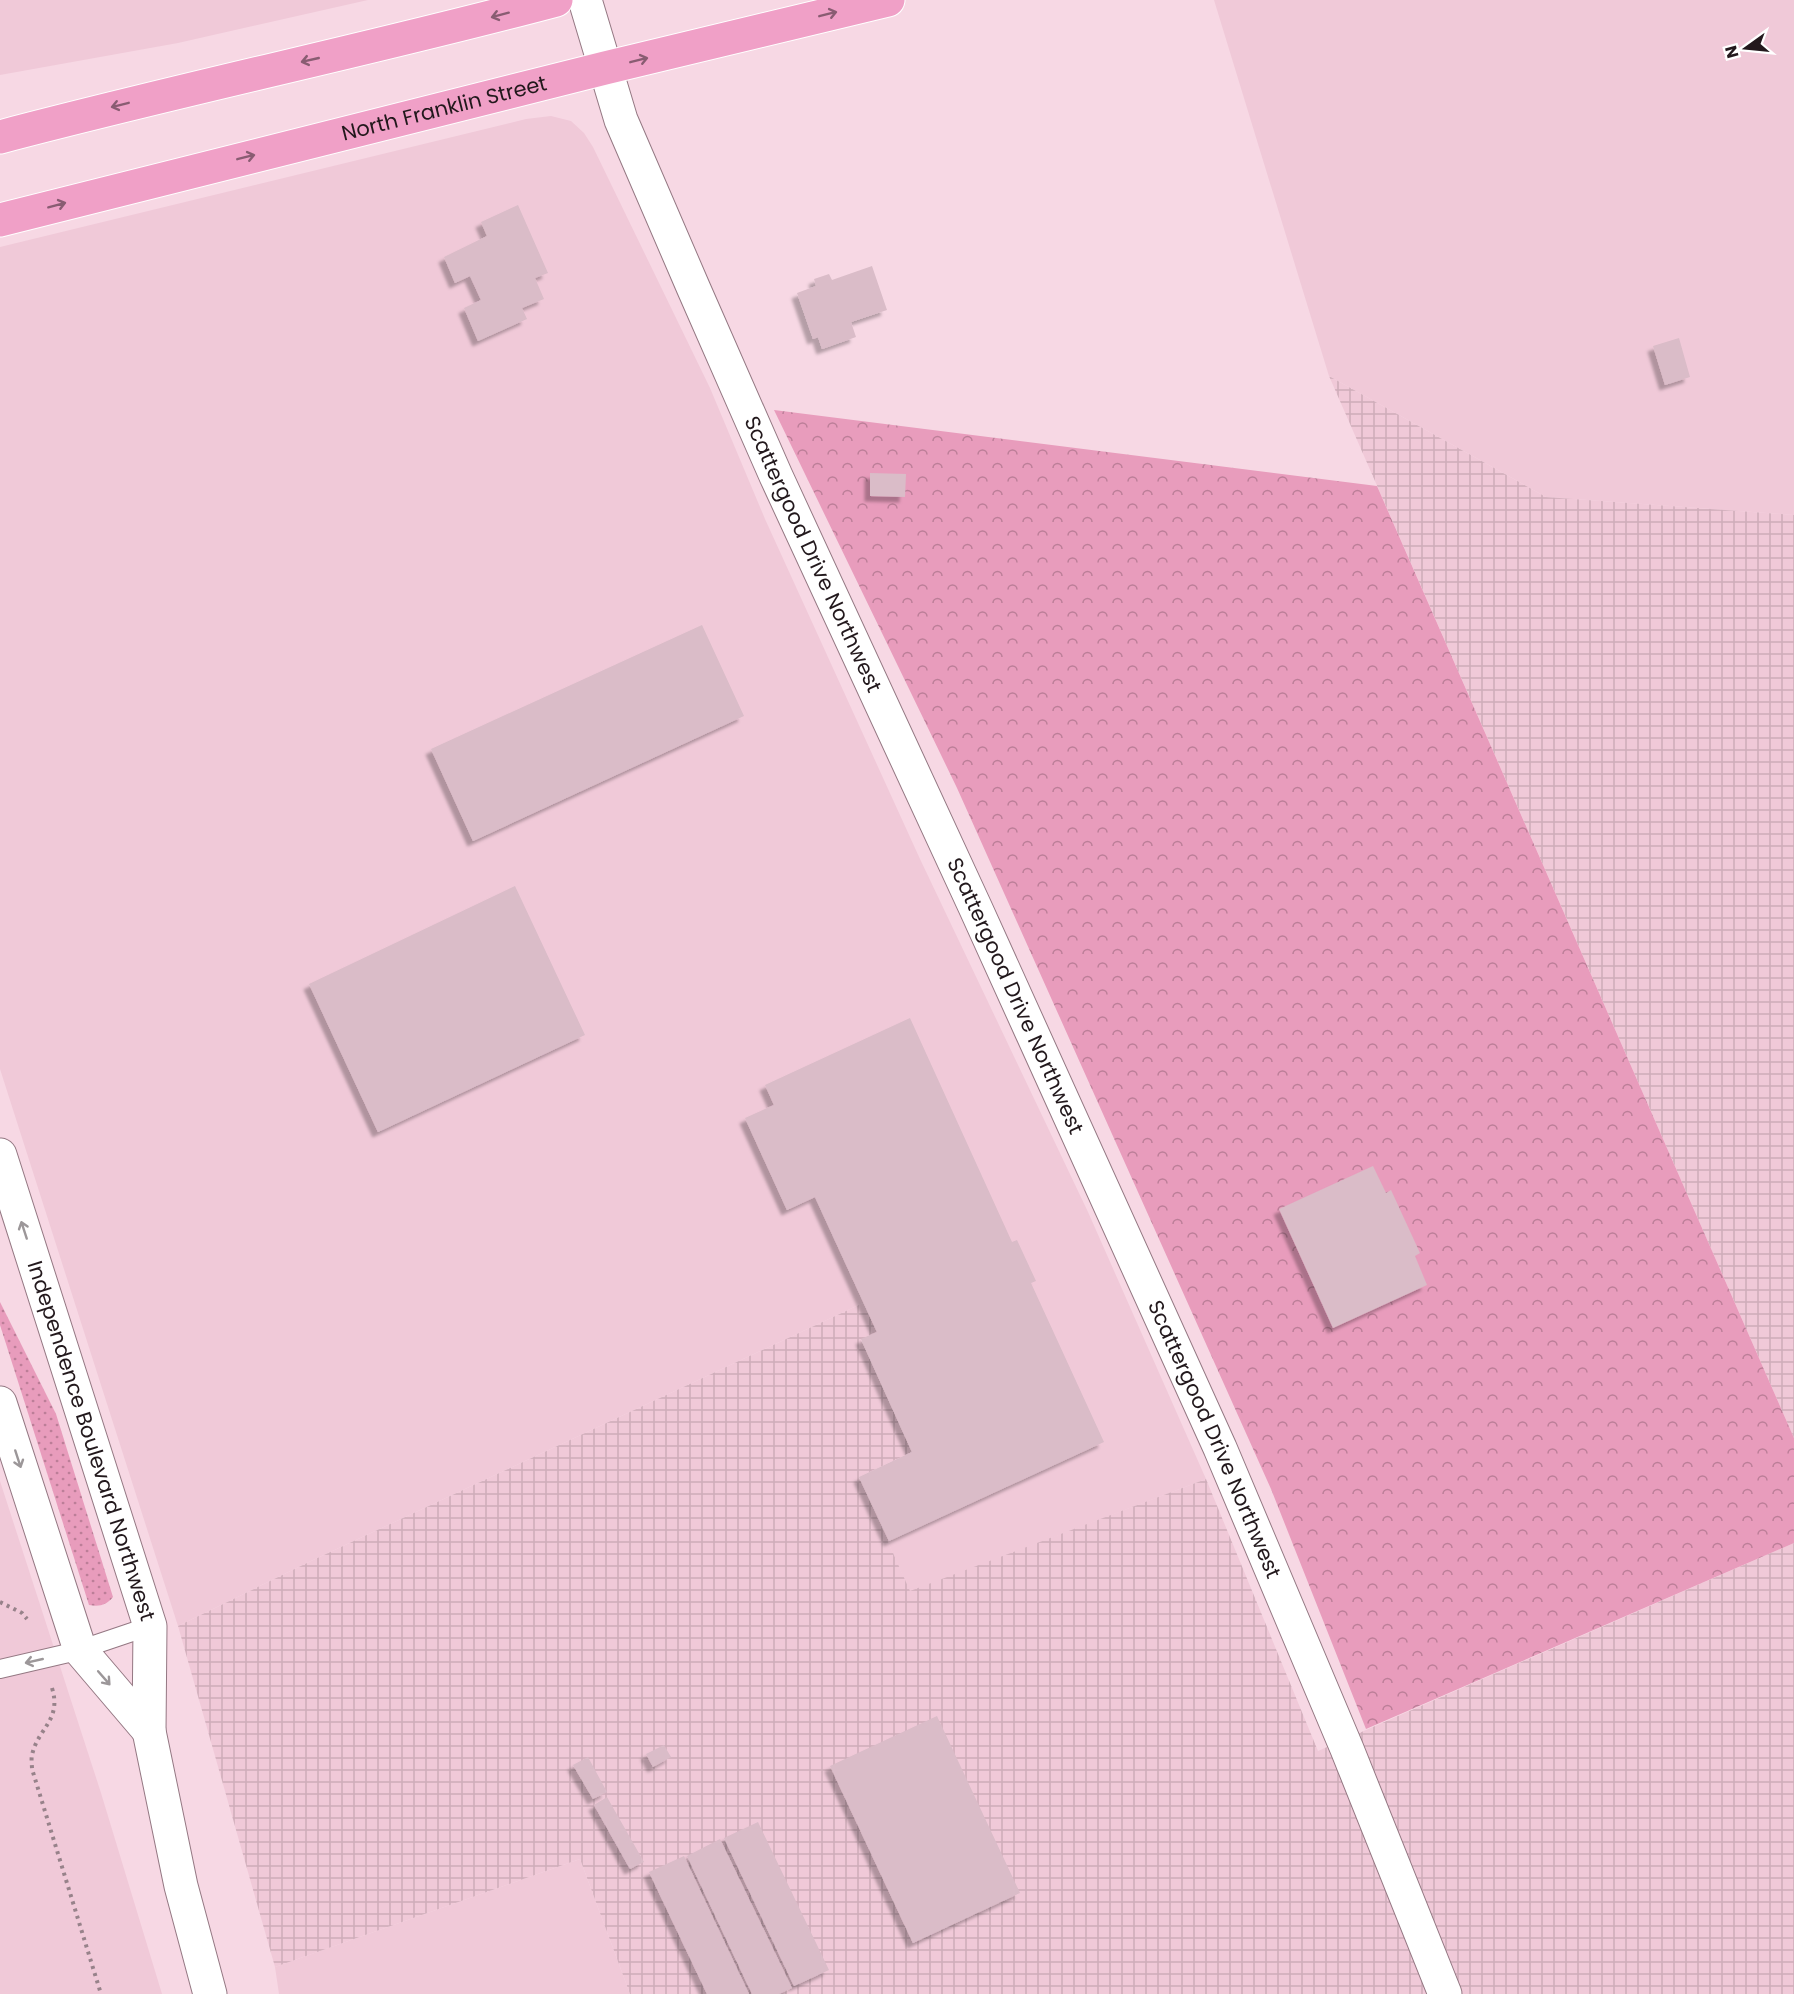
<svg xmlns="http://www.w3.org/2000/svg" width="1794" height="1994" viewBox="0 0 1794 1994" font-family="Poppins,sans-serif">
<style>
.built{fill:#f0c9d8}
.industrial{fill:url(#industrial-grid)}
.grass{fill:url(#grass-dots)}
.forest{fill:url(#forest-crowns)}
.building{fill:#dabcc8;filter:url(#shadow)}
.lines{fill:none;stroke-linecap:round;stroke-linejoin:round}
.service-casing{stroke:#947883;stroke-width:20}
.minor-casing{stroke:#947883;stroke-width:35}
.tertiary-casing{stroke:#947883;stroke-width:35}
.primary-casing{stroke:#fff;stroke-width:35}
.path{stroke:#97828a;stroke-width:4;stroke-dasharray:3 4.5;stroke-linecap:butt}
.service{stroke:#fff;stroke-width:18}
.minor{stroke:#fff;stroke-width:33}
.tertiary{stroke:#fff;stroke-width:33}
.primary{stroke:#f0a0c7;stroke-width:33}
.oneway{stroke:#895c72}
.oneway2{stroke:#9c9799}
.labels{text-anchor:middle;stroke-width:6;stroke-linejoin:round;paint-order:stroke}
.street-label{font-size:21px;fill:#22181c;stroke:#fff}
</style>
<defs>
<pattern id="industrial-grid" width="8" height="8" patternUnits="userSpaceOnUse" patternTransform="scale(1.5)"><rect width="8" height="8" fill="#f0c9d8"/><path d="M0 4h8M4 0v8" fill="none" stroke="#ceacb9"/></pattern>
<pattern id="grass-dots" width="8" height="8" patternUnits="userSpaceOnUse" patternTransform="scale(1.5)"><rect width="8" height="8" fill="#e89cbc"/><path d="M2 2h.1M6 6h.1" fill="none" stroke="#bc7e98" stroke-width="1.8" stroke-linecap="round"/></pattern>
<pattern id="forest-crowns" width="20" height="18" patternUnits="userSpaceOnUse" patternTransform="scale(1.5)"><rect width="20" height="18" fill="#e89cbc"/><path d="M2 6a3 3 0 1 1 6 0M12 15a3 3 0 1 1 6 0" fill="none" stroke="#bc7e98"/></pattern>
<filter id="shadow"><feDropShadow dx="-5.5" dy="5.5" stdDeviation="1.5" flood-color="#0004"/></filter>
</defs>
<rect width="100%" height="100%" fill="#f7d8e4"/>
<path class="built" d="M0,0H368L178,43L0,75Z
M1214,0H1794V515L1546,497L1329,376Z
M551,116L571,121L584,133L593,147L710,388L765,519L920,859L1088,1212L1206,1479L910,1592L859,1477L912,1452L861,1339L876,1332L863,1303L311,1561L178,1626L0,1069V247L526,119Z
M0,1481L101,1793L162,1994H0Z
M580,1859L630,1994H279L275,1967Z"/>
<path class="industrial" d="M1329,376L1546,497L1794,515V1438Z
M863,1303L877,1332L861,1340L912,1452L859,1477L910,1591L1206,1479L1318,1751L1794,1543V1994H630L580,1859L275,1967L178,1626L311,1561Z"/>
<path class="grass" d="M0,1302L56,1414L113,1597C106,1605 100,1607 89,1605L0,1325Z"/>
<path class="forest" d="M774,410L1377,486L1794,1438V1543L1366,1729L1271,1489L957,788Z"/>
<path class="building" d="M518,205L548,273L535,278L544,299L522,308L527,319L478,341L464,308L481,300L470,276L455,283L444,257L487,236L481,222Z
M872,266L887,310L851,322L856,337L822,349L818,337L813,339L797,293L816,286L814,279L829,274L832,280Z
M1679,338L1690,377L1665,385L1653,346Z
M870,473L906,474L905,497L870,496Z
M702,625L744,716L473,841L431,749Z
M515,886L585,1035L378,1132L309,984Z
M910,1018L1012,1242L1017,1240L1036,1281L1031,1283L1104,1442L889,1541L859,1477L912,1452L861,1339L877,1332L815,1197L787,1210L745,1118L774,1105L765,1085Z
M1373,1166L1386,1193L1391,1190L1420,1253L1415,1256L1427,1285L1333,1328L1279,1209Z
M937,1716L1020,1893L913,1943L830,1766Z
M664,1745L671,1757L653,1767L646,1754Z
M588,1757L607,1792L593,1799L573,1765Z
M607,1797L644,1862L630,1869L594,1805Z
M758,1822L829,1970L794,1986L724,1838Z
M720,1839L792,1988L779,1994H752L687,1856Z
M684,1856L749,1994H707L649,1872Z"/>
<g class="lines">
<defs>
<path id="service" d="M0,1669L73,1652L150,1626"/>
<g id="minor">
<path id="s1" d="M585,0L621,120L693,287L776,476L976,909L1220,1448L1347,1749L1445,1994"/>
</g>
<g id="tertiary">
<path id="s2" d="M0,1155L150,1626L149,1731L181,1886L210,1994"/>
<path d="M0,1403L80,1650L149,1731"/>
</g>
<g id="primary">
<path d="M0,137C185,88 372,49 556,0"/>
<path id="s3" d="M0,220L605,68L888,0"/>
</g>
</defs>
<use href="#service" class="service-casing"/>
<use href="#minor" class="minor-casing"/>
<use href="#tertiary" class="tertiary-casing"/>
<use href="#primary" class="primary-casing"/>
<path class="path" d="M0,1602L22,1613L27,1619
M52,1688C62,1720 38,1728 32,1755C31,1759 32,1765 32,1769L101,1994"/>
<use href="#service" class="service"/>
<use href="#minor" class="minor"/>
<use href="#tertiary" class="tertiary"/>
<use href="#primary" class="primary"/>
</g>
<defs><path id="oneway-shaft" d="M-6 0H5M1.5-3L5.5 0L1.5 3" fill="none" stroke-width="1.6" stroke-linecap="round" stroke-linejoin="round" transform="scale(1.5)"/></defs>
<g class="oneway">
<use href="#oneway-shaft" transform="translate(828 14) rotate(-14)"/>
<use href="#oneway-shaft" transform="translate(500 15) rotate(165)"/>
<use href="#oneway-shaft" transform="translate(310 60) rotate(167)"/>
<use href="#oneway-shaft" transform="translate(639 60) rotate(-14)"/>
<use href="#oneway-shaft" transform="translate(120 105) rotate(166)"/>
<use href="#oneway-shaft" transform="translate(246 157) rotate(-14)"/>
<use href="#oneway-shaft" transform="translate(57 205) rotate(-15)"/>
</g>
<g class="oneway2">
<use href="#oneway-shaft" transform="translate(24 1230) rotate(-108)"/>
<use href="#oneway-shaft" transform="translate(18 1459) rotate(72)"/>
<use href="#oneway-shaft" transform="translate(34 1661) rotate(167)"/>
<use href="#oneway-shaft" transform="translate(104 1678) rotate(49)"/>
</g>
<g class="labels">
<g class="street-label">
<text dy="7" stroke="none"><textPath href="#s3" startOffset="458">North Franklin Street</textPath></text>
<text dy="7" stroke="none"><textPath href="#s1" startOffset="600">Scattergood Drive Northwest</textPath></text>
<text dy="7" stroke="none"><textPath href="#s1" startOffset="1086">Scattergood Drive Northwest</textPath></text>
<text dy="7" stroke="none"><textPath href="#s1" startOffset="1572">Scattergood Drive Northwest</textPath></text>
<text dy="7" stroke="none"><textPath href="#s2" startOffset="300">Independence Boulevard Northwest</textPath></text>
</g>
</g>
<g transform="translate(1746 48) rotate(255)" stroke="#ffffff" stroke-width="4.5" paint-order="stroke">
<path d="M0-4.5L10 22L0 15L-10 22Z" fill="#22181c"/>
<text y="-9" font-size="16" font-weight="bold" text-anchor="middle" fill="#22181c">N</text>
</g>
</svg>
